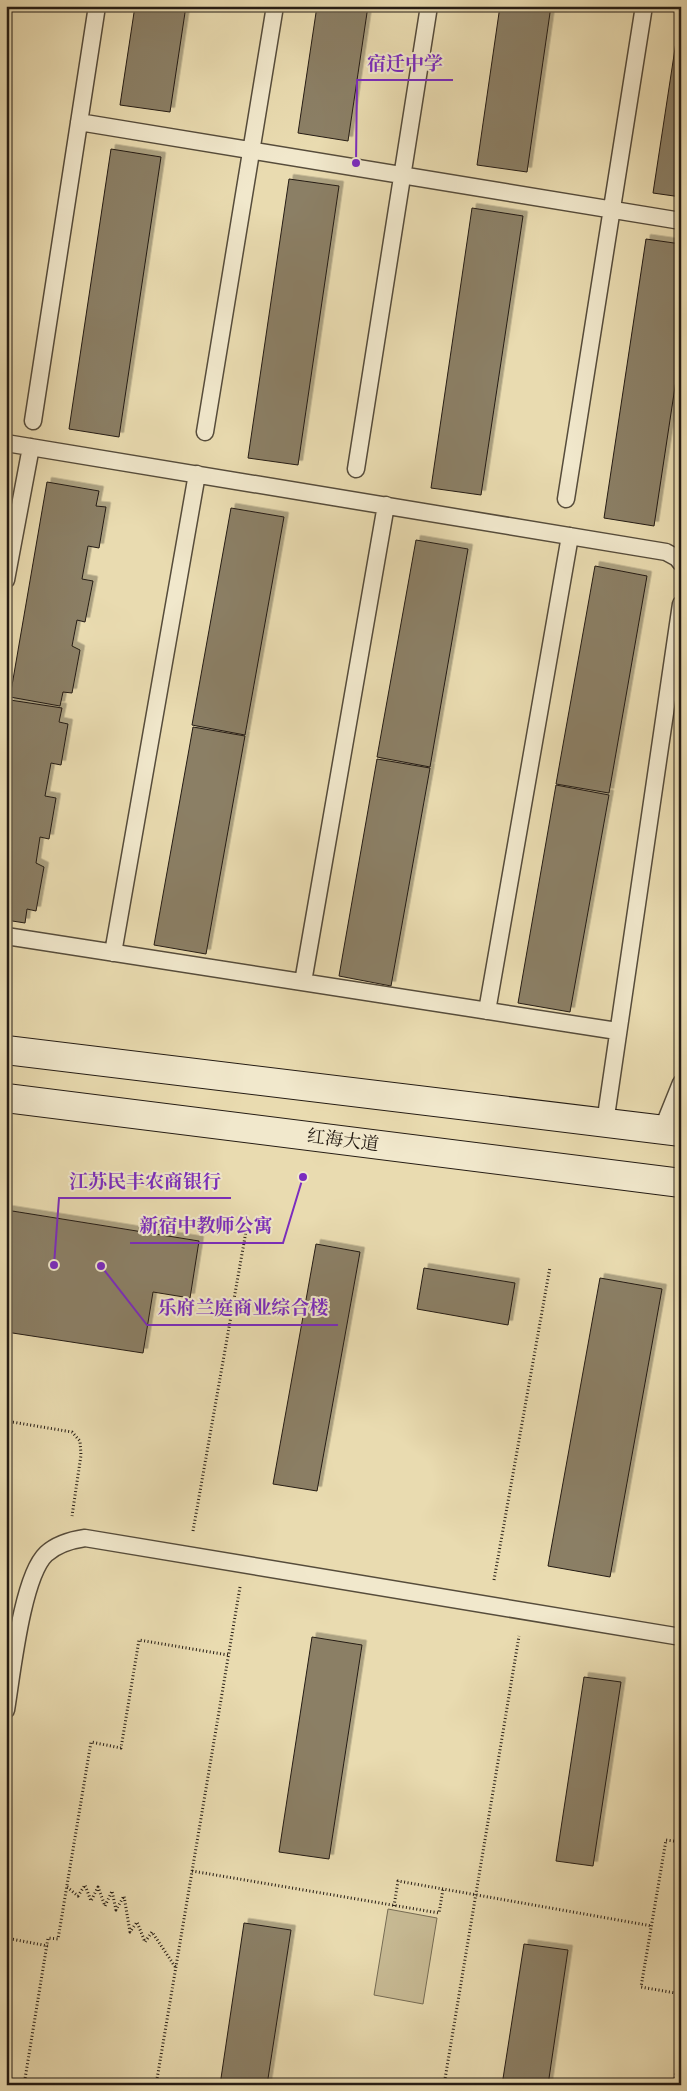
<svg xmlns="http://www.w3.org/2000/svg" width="687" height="2091" viewBox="0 0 687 2091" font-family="'IM FELL DW Pica','Noto Serif SC',serif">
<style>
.green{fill:#c8bb95;stroke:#766c54}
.building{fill:#8b7f65;stroke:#251c14;filter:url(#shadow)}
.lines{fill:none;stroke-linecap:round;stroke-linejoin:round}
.service-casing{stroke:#564c3b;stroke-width:19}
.secondary-casing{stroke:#251c14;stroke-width:30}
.path{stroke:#251c14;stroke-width:3;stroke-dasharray:1 2.5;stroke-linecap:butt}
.service{stroke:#f1e8cc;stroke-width:16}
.secondary{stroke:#f1e8cc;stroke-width:28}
.labels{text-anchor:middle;stroke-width:4;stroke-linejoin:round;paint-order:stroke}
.street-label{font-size:18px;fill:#251c14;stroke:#f1e8cc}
.leader{fill:none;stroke:#7b2cbf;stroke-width:2}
.callout-dot{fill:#7b2cbf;stroke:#f1e8cc;stroke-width:2}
.callout-label{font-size:19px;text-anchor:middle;font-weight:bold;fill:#7b2cbf;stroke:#f1e8cc;stroke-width:4;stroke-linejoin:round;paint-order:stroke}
</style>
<defs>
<filter id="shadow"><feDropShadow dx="4.5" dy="-4.5" stdDeviation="0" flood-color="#0004"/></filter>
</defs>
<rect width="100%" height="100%" fill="#e9dbb0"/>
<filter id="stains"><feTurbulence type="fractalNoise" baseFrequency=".004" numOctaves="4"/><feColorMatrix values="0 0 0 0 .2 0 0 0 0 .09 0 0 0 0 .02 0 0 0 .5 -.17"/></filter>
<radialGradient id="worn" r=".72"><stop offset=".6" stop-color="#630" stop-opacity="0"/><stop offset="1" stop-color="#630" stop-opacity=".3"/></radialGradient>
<path class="green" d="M388,1909L437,1918L423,2004L374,1995Z"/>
<path class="building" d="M135,6H186L170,112L120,105Z
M317,6H368L348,141L298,133Z
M500,6H551L527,172L477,165Z
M681,9V197L653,193Z
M111,149L161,157L119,437L69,429Z
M289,179L339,186L298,465L248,458Z
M472,208L523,216L481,495L431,488Z
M646,239L681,244V347L654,526L604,518Z
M47,482L99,491L96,506L106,507L99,548L88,546L82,579L93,581L85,622L77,620L72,646L80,650L72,693L63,692L60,706L10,697Z
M231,508L284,517L245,735L192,725Z
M416,540L468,549L430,767L377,757Z
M595,566L647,576L609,793L556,784Z
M10,700L62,708L59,722L68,724L61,765L51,763L45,796L56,798L49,839L40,837L36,863L44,867L36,911L27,909L25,923L6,920V723Z
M193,727L245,736L206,954L154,945Z
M377,759L430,768L391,986L339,976Z
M556,785L609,795L570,1012L518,1003Z
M6,1210L199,1241L190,1298L153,1292L143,1353L6,1332Z
M316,1244L360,1252L317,1491L273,1484Z
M424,1268L515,1283L508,1325L417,1309Z
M600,1278L662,1289L610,1577L548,1566Z
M312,1637L362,1645L329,1859L279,1852Z
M584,1677L621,1682L593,1866L556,1861Z
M244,1923L291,1930L267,2085H220Z
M524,1944L568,1950L548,2085H502Z"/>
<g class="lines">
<defs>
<path id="service" d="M79,122L681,221
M33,421L97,6
M205,432L275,6
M6,443L666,552L677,558L681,563
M356,469L429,6
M566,499L644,6
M6,580L31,447
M6,936L617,1031
M113,953L197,474
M303,982L386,505
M487,1011L570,536
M605,1123L681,604
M662,1130L681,1083
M6,1710C12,1674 22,1577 46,1554C57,1544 71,1540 85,1538L681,1637"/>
<path id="secondary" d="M6,1050L681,1132
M6,1098L681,1183"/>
</defs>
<use href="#service" class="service-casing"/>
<use href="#secondary" class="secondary-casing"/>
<path class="path" d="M6,1421L72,1432L80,1441L81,1455L72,1516
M193,1531L248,1220
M494,1580L550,1267
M681,1842L666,1840L641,1987L681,1994
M192,1871L439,1913L443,1889
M67,1887L78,1896L85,1885L91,1901L98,1887L105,1906L112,1891L116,1910L124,1896L130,1932L137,1922L145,1942L152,1932L176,1968
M394,1906L398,1881L652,1926
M6,1938L48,1946
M24,2085L48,1938L58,1939L91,1742L121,1748L139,1640L228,1655
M156,2085L240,1587
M444,2085L519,1636
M674,2085L681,2044"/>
<use href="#service" class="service"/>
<use href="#secondary" class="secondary"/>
</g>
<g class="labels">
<g class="street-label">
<text transform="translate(343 1140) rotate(7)" y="6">红海大道</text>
</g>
</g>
<path class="leader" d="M356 163L357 80H453M54 1265L59 1198H231M303 1177L283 1243H130M101 1266L147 1325H338"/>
<g class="callout-dot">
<circle cx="356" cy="163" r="5"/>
<circle cx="54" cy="1265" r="5"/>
<circle cx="303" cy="1177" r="5"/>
<circle cx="101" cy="1266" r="5"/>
</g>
<g class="callout-label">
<text x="405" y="70">宿迁中学</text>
<text x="145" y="1188">江苏民丰农商银行</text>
<text x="206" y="1232">新宿中教师公寓</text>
<text x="243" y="1314">乐府兰庭商业综合楼</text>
</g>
<rect width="687" height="2091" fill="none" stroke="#e9dbb0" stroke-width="25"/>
<rect x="8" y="8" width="672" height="2076" fill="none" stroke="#251c14" stroke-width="2.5"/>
<rect x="12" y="12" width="662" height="2066" fill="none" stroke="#251c14"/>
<rect width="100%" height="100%" filter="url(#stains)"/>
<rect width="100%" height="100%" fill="url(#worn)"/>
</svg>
